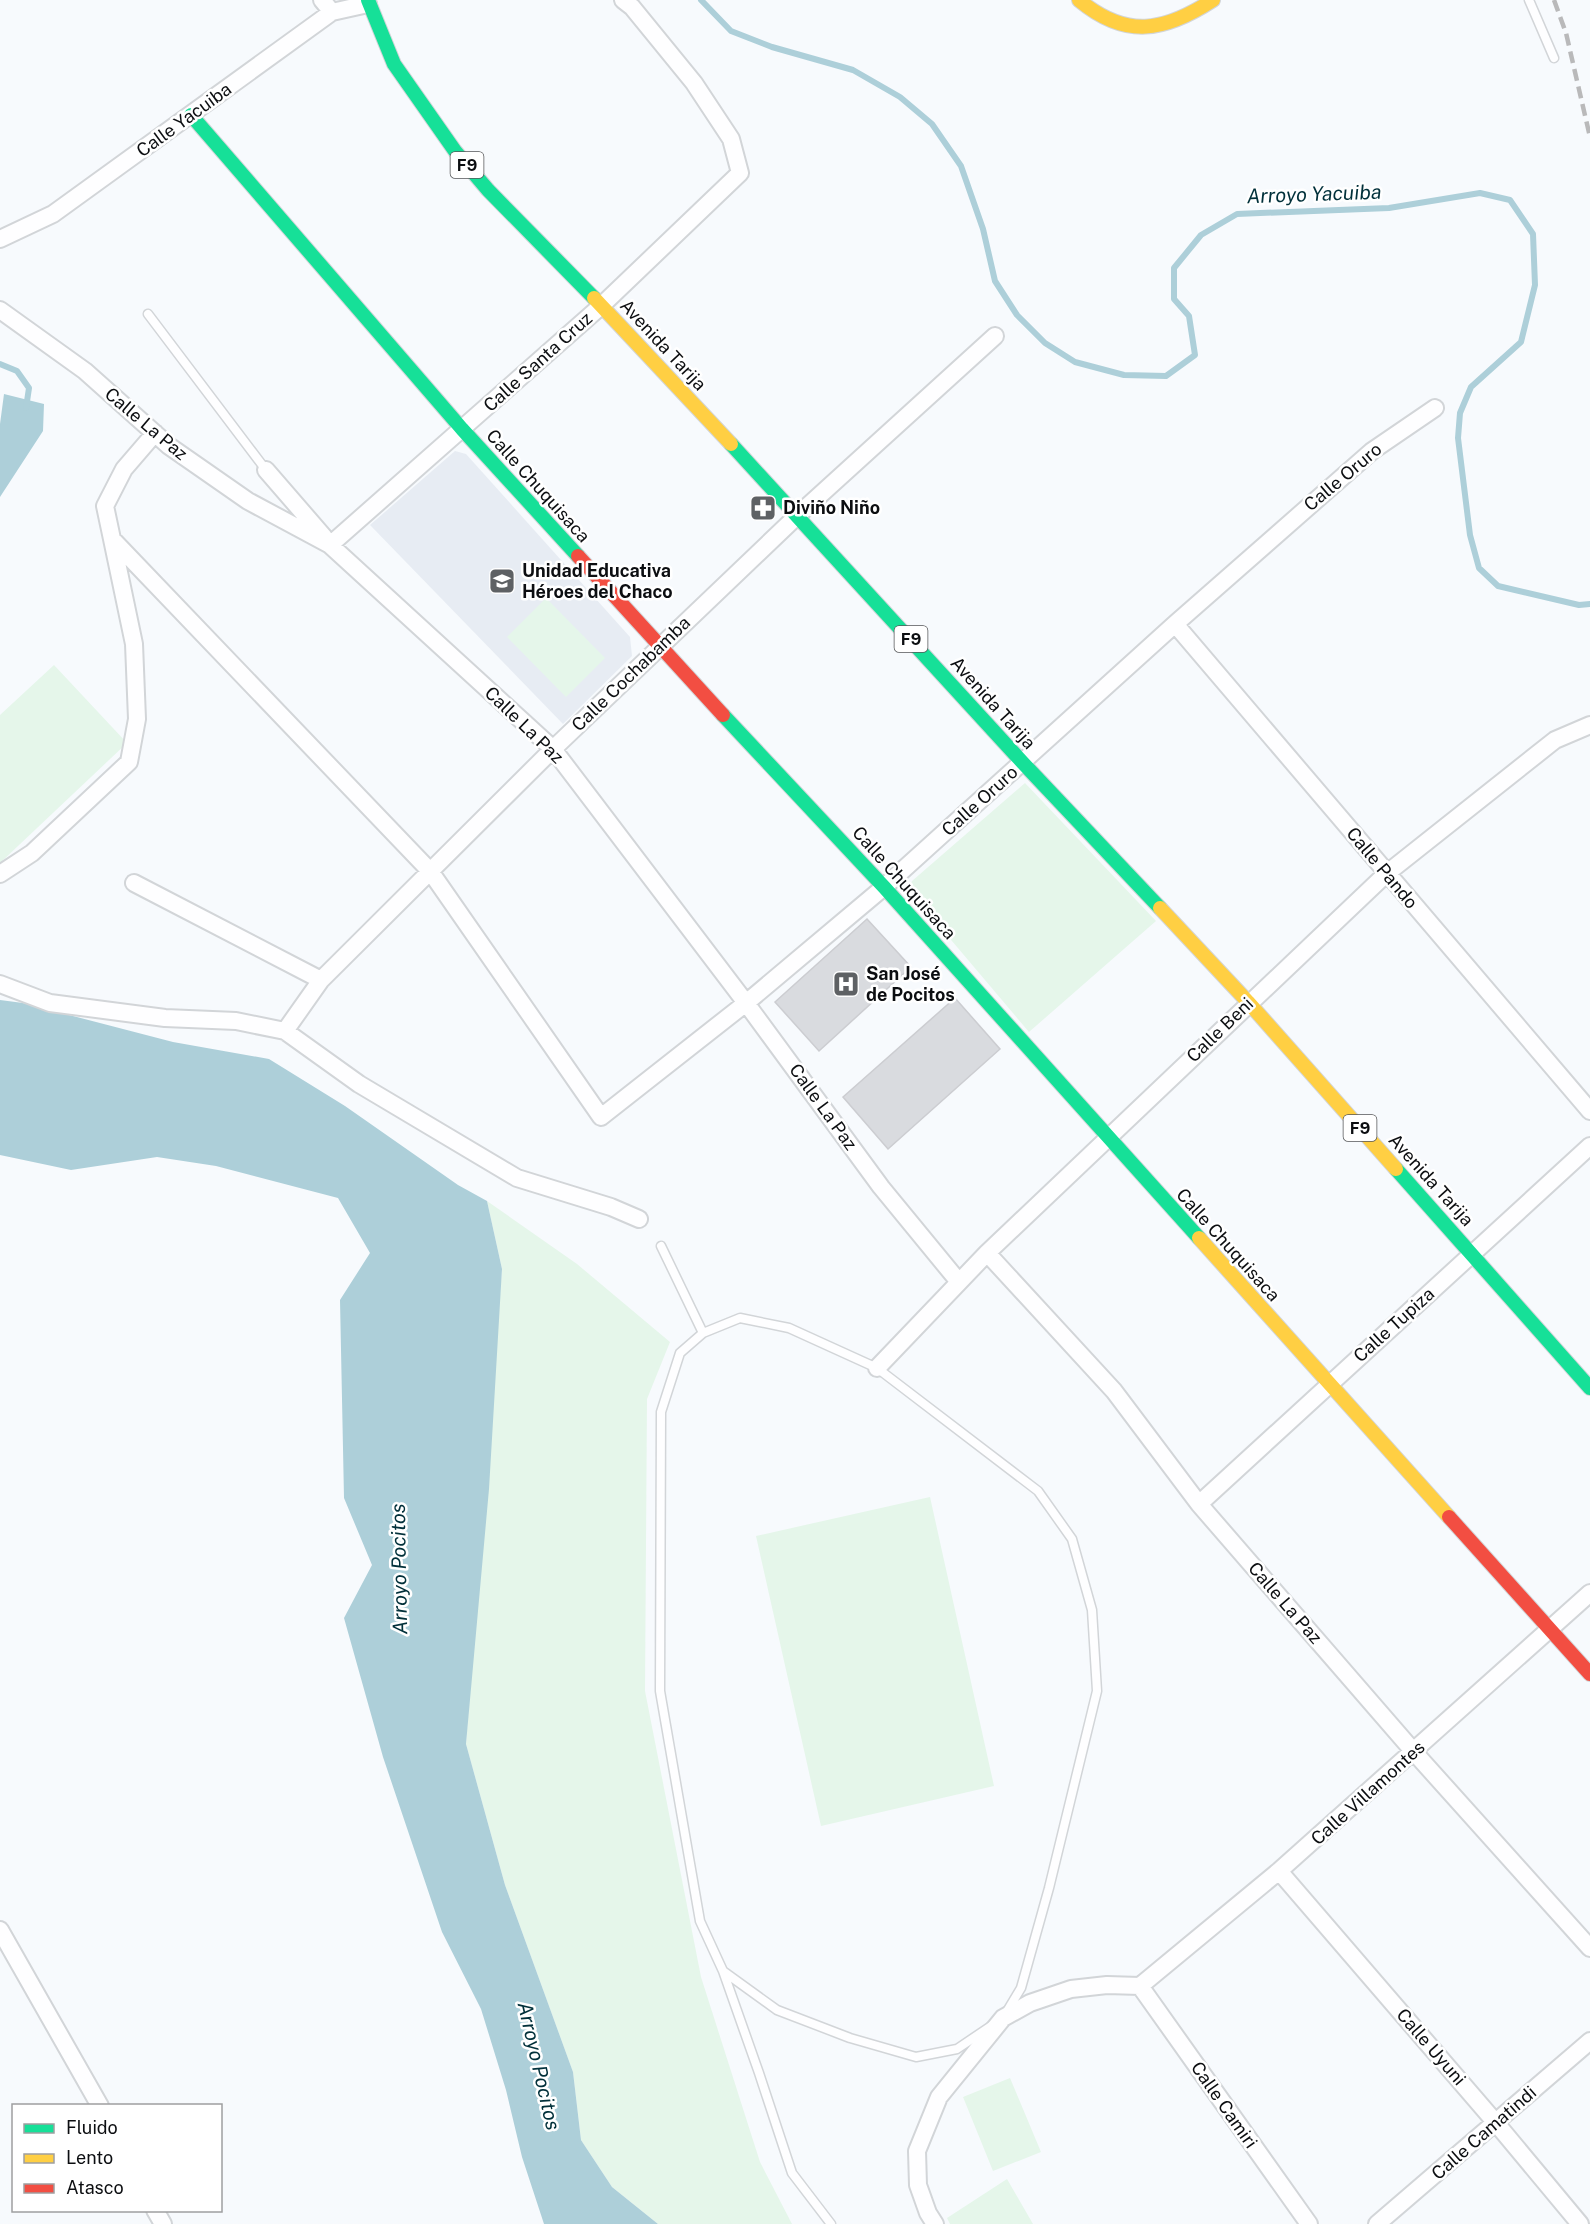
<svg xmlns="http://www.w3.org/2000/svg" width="1590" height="2224" viewBox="0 0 1590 2224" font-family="'Public Sans',sans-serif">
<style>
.built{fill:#e7ecf3}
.green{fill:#e5f6ea}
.water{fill:#adcfd9}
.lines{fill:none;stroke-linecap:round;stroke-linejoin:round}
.stream{stroke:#adcfd9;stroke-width:6}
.building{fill:#d9dbdf;stroke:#cccdd1;stroke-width:1.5}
.lane-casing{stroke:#d2d5d8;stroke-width:11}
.street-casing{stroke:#d2d5d8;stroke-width:20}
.fast-casing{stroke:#d2d5d8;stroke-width:16}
.slow-casing{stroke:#d2d5d8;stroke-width:16}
.jam-casing{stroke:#d2d5d8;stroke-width:16}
.lane{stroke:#fefeff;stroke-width:8}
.street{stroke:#fefeff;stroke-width:16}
.fast{stroke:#16e098;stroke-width:14}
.slow{stroke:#ffcf43;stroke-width:14}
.jam{stroke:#f24e42;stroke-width:14}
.rail{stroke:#b9b9ba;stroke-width:4.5;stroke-dasharray:12 6;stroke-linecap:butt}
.labels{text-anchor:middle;stroke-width:5;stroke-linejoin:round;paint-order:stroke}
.shield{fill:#fff;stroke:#555658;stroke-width:1.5}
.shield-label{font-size:16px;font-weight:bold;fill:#0c0e11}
.street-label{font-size:18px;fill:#0c0e11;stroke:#fff}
.poi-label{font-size:18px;font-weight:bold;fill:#0c0e11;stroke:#fff;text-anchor:start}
.water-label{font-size:20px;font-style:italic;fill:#01303a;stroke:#fff}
</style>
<rect width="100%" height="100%" fill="#f7fafd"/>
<path class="built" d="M455,451L466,454L630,637L632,656L563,724L370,525Z"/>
<path class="green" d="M546,598L605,658L566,697L507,637Z
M54,665L127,743L0,863V715Z
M1025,783L1156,921L1029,1032L908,889L912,881Z
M487,1201L577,1264L670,1342L647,1399L645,1691L701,1977L760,2162L792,2224H658L612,2187L581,2140L573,2072L505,1885L466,1744L502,1269Z
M930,1497L994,1786L821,1826L756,1536Z
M1010,2078L1041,2152L993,2171L963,2097Z
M1007,2179L1033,2224H950L947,2218Z"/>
<path class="water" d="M4,394L44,404L43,431L0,497V424Z
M0,1000L23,1003L173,1042L269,1059L345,1106L458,1185L487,1201L502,1269L489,1489L466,1744L505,1885L573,2072L581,2140L612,2187L658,2224H544L522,2157L506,2090L481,2009L442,1932L383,1757L344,1618L372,1565L344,1498L340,1300L370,1253L338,1198L216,1166L157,1157L71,1170L0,1155Z"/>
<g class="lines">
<path class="stream" d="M701,0L731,31L772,47L853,70L900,97L932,124L961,166L983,229L995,281L1017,315L1045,343L1075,362L1124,375L1166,376L1195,355L1189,316L1174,299V268L1201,235L1237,214L1389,208L1480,193L1510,200L1533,234L1535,285L1521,342L1471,387L1460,413L1458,438L1470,535L1479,568L1498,586L1579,605L1590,604
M0,364L17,371L29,388L26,408"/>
</g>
<path class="building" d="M867,919L911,967L819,1051L775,1002Z
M955,998L1000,1049L888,1149L843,1097Z"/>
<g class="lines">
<defs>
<path id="lane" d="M1529,0L1554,58
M148,314L266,470
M661,1246L703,1333
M740,1318L789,1328L877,1368L1038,1491L1072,1539L1092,1610L1097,1691L1049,1888L1021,1988L1003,2018L957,2049L916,2057L850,2038L777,2010L723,1971L700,1921L660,1691L661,1412L680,1353L703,1333Z
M723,1971L759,2073L792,2173L831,2224"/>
<path id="street" d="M322,0L332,12
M0,239L53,214L332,12L368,4
M0,310L85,371L169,446L248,501L330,545L553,749L746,1003L881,1187L959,1282
M155,433L124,469L105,506L112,539L430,871L601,1117L746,1003L884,887L1175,624L1372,451L1435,408
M266,470L324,537
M330,545L601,306L740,173L731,139L694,83L632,7L623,0
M1175,624L1590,1111
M0,874L32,853L129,762L137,719L134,644L112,539
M134,883L321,980
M0,984L50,1003L165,1018L236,1021L285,1031L359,1084L517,1178L611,1207L639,1219
M285,1031L321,980L553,749L798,515L995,336
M987,1253L1114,1391L1199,1504L1414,1752L1590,1948
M877,1368L987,1253L1386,874L1555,740L1590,725
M1199,1504L1590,1146
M1279,1871L1496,2123L1580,2224
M0,1930L100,2106
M1140,1986L1279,1871L1590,1593
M1140,1986L1309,2224
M155,2210L163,2224
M935,2224L928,2213L918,2185L917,2151L939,2097L1003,2018L1030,2003L1071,1989L1107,1985L1140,1986
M1377,2224L1590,2041"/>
<path id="fast" d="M368,0L394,64L455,151L488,190L594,298
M191,115L462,429L578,556
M731,444L1023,763L1160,908
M723,715L884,887L1199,1238
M1396,1169L1590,1388"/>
<path id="slow" d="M1079,0C1126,39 1164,32 1213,0
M594,298L731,444
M1160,908L1248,1002L1396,1169
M1199,1238L1449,1517"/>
<path id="jam" d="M578,556L723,715
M1449,1517L1590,1674"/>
</defs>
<use href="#lane" class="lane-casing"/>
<use href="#street" class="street-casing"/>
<use href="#fast" class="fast-casing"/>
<use href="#slow" class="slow-casing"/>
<use href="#jam" class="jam-casing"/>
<use href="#lane" class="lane"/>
<use href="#street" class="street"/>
<use href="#fast" class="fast"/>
<use href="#slow" class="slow"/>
<use href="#jam" class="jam"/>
<path class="rail" d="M1554,0L1566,33L1590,137"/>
</g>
<defs>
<symbol id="pharmacy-square" viewBox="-11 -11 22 22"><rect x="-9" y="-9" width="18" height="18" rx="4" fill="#5e6164" stroke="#fff"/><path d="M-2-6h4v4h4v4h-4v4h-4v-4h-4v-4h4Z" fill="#fff"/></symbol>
<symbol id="school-square" viewBox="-11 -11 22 22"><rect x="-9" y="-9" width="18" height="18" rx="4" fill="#5e6164" stroke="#fff"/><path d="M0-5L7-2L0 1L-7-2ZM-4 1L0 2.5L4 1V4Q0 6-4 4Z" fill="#fff"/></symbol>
<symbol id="hospital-square" viewBox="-11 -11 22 22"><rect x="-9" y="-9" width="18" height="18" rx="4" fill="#5e6164" stroke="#fff"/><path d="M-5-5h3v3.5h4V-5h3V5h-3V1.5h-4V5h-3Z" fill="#fff"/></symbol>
</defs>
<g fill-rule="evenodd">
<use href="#pharmacy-square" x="748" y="493" width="30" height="30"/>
<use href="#school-square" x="487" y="566" width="30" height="30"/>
<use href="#hospital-square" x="831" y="969" width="30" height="30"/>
</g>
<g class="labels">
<g class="shield">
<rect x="450.5" y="152" width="33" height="26" rx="4.5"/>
<rect x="894.5" y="626" width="33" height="26" rx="4.5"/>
<rect x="1343.5" y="1115" width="33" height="26" rx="4.5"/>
</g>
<g class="shield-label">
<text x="467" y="171">F9</text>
<text x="911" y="645">F9</text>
<text x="1360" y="1134">F9</text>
</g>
<g class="street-label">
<text transform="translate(184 120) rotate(-36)" y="6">Calle Yacuiba</text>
<text transform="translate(663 345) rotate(47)" y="6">Avenida Tarija</text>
<text transform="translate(538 362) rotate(-42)" y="6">Calle Santa Cruz</text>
<text transform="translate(146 424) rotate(40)" y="6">Calle La Paz</text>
<text transform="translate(1343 477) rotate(-40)" y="6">Calle Oruro</text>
<text transform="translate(538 486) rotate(48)" y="6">Calle Chuquisaca</text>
<text transform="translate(631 674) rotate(-44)" y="6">Calle Cochabamba</text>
<text transform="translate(993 703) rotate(48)" y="6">Avenida Tarija</text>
<text transform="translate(524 725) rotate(44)" y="6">Calle La Paz</text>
<text transform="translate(980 801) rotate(-42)" y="6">Calle Oruro</text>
<text transform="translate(1382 868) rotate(50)" y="6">Calle Pando</text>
<text transform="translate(904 883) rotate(48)" y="6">Calle Chuquisaca</text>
<text transform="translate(1220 1030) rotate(-44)" y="6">Calle Beni</text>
<text transform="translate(823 1107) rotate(54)" y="6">Calle La Paz</text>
<text transform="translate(1431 1180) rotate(48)" y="6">Avenida Tarija</text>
<text transform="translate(1228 1245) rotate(48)" y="6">Calle Chuquisaca</text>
<text transform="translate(1394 1325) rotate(-42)" y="6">Calle Tupiza</text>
<text transform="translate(1285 1603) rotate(49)" y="6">Calle La Paz</text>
<text transform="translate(1368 1793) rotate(-42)" y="6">Calle Villamontes</text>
<text transform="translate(1431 2047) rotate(49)" y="6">Calle Uyuni</text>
<text transform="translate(1224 2105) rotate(55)" y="6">Calle Camiri</text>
<text transform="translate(1484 2133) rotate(-41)" y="6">Calle Camatindi</text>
</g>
<g class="poi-label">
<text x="783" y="514">Diviño Niño</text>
<text x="522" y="577">Unidad Educativa<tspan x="522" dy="21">Héroes del Chaco</tspan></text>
<text x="866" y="980">San José<tspan x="866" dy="21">de Pocitos</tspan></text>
</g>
<g class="water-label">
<text transform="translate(1314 194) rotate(-2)" y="7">Arroyo Yacuiba</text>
<text transform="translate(399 1569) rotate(-91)" y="7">Arroyo Pocitos</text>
<text transform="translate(539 2066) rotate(77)" y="7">Arroyo Pocitos</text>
</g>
</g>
<rect x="12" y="2104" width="210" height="108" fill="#ffffff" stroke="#9e9fa0" stroke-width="1.5"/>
<rect x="24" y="2124" width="30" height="9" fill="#16e098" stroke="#9e9fa0" stroke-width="1.5"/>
<text x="66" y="2134" font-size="18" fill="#0c0e11">Fluido</text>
<rect x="24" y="2154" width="30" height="9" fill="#ffcf43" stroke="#9e9fa0" stroke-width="1.5"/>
<text x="66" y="2164" font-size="18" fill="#0c0e11">Lento</text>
<rect x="24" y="2184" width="30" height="9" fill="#f24e42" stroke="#9e9fa0" stroke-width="1.5"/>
<text x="66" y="2194" font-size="18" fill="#0c0e11">Atasco</text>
</svg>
